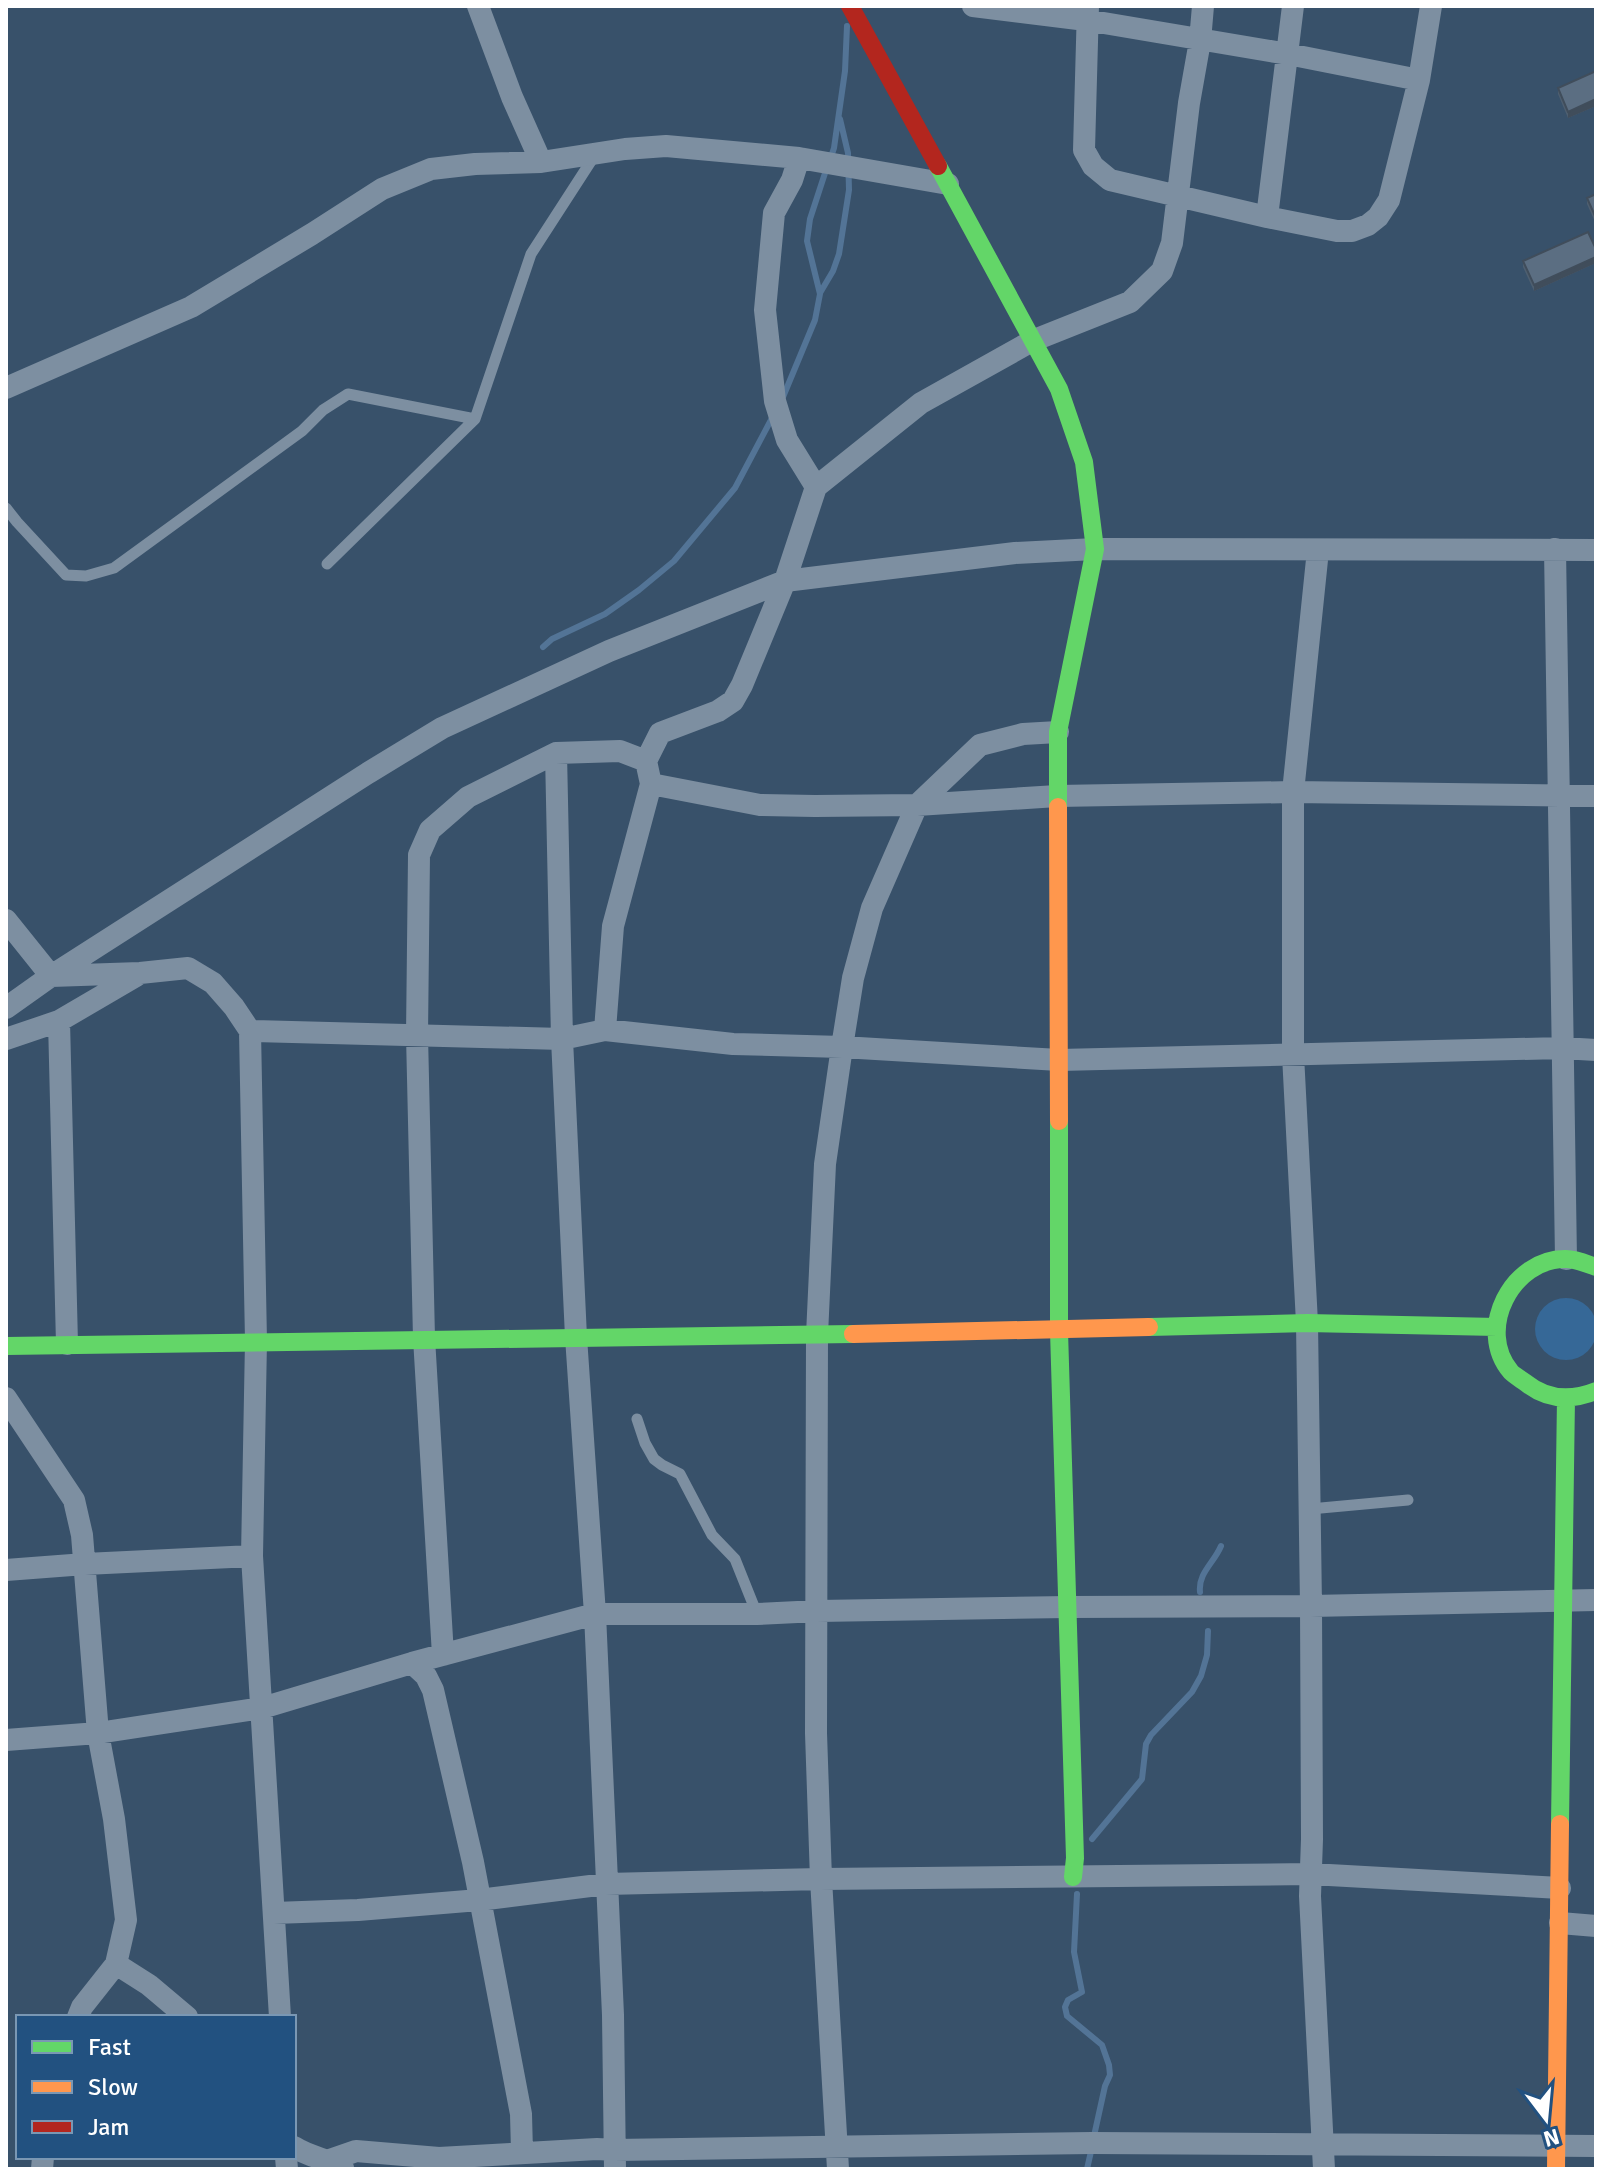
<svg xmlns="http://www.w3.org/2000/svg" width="1602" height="2175" viewBox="0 0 1602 2175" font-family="Signika,sans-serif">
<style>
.green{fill:#366897}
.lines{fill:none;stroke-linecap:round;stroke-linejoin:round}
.stream{stroke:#537496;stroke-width:6}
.lane{stroke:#7d8fa1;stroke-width:11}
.street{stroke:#7d8fa1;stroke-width:22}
.fast{stroke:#63d668;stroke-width:18}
.slow{stroke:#ff974d;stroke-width:18}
.jam{stroke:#b3261e;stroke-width:18}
.wall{fill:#4e5f70}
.shaded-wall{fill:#404d5b}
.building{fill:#5b6e82;stroke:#404d5b;stroke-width:2}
</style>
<rect width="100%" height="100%" fill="#38516a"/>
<path class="green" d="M1535 1329a31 31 0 1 1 62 0a31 31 0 1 1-62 0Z"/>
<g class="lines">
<path class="stream" d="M831,157L834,148L845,71L847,26
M820,293L833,271L839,254L849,190L848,153L840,119
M783,397L815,320L820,294L807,241L810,219L827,167
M543,647L552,639L605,614L639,590L674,561L735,488L772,418
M1200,1592C1198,1573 1214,1563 1221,1546
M1092,1839L1142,1779L1146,1744L1151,1735L1192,1692L1201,1676L1207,1655L1208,1631
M1077,1894L1074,1952L1082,1992L1068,2000L1065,2007L1067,2016L1102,2045L1109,2065L1110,2075L1105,2086L1094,2136
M1087,2169L1092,2147"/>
<path class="lane" d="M6,508L17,522L66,575L86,576L114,568L302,431L323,410L348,394L475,419
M327,564L475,419L531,254L595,155
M637,1419L645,1443L654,1459L662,1465L680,1474L712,1535L735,1559L757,1614
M1310,1509L1408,1500"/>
<path class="street" d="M478,6L512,97L541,162
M973,6L1086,20L1288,54L1419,80
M1088,6L1084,150L1093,166L1110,180L1267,217
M1293,6L1267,217L1337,231H1352L1368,225L1378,217L1389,200L1419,80L1431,6
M799,158L792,180L774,213L765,310L775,401L787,440L816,487
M6,388L191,307L312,234L382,189L431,169L475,164L541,162L625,149L666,146L799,158L948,184
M1555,549L1566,1259
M1318,550L1293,792V1055L1307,1323L1311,1606L1312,1839L1310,1896L1324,2169
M556,753L562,1039L576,1337L595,1614L613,2015L615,2169
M646,761L660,733L718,711L733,701L742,685L785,581L816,487L921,403L1032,341L1130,302L1162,271L1172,243L1189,103L1200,41L1203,6
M6,920L51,976L140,973L188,968L213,983L234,1007L250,1031L256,1341L252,1556L280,2017
M6,1008L51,976L368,773L442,728L609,651L785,581L1015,553L1095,549L1596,550
M59,1021L67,1344
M605,1030L613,926L651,784L760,805L815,806L917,805L1057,796L1293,792L1596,796
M250,1031L562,1039L605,1030L733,1044L842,1047L1059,1060L1562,1048L1596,1050
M6,1039L59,1021L136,976
M6,1398L74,1500L82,1535L98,1733L114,1819L126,1920L116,1964L82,2007L78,2017
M6,1570L85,1564L252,1556
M443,1655L424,1338L417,1035L419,855L430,830L468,797L556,753L620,751L646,761L651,784
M412,1663L426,1676L433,1690L473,1862L521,2114L522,2152
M6,1740L98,1733L262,1708L412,1663L595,1614H757L818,1611L1068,1607L1311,1606L1596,1600
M274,1913L358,1910L479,1900L606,1884L821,1879L1311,1874L1560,1888
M1560,1923L1596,1926
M116,1964L149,1985L187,2017
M294,2147C309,2157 328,2159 343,2168
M286,2157L287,2169
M330,2160L356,2151L439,2158L597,2149L615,2150L1092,2143L1596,2146
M42,2169L43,2157
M838,2169L821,1879L816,1733L817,1335L825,1164L842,1047L853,978L872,908L917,805L980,745L1023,734L1058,732"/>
<path class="fast" d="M938,166L1059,389L1084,462L1095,549L1058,732V807
M1059,1121V1331L1075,1858L1073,1877
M1596,1267C1587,1264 1576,1259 1566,1259C1512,1258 1475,1330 1511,1372C1515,1376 1522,1380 1526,1383C1547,1400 1571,1401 1596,1391
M1149,1327L1307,1323L1497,1327
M6,1346L853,1334
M1560,1824L1566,1398"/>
<path class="slow" d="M1058,807L1059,1121
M853,1334L1149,1327
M1556,2169L1560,1824"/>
<path class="jam" d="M850,6L938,166"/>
</g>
<path class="wall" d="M1596,71V106L1568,118L1558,94V88Z
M1596,194V224L1587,204V198Z
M1596,249V263L1534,291L1523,267V261Z"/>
<path class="shaded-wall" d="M1596,99V106L1568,118V112Z
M1596,257V263L1534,291V285Z"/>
<path class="building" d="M1596,71V99L1568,112L1558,88Z
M1596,194V218L1587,198Z
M1588,232L1596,249V257L1534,285L1523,261Z"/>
<rect width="1602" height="2175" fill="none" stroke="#ffffff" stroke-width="16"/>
<rect x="16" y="2015" width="280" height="144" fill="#225180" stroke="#7a97b3" stroke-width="2"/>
<rect x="32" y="2041" width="40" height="12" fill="#63d668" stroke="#7a97b3" stroke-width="2"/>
<text x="88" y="2055" font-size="24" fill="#ffffff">Fast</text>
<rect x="32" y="2081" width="40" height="12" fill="#ff974d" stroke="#7a97b3" stroke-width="2"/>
<text x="88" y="2095" font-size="24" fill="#ffffff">Slow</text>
<rect x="32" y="2121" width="40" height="12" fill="#b3261e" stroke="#7a97b3" stroke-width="2"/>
<text x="88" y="2135" font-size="24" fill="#ffffff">Jam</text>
<g transform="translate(1546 2119) rotate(164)" stroke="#225180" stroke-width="6" paint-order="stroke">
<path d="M0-6L14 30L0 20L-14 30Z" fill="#ffffff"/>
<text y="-12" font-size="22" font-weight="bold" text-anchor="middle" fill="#ffffff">N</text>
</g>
</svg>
